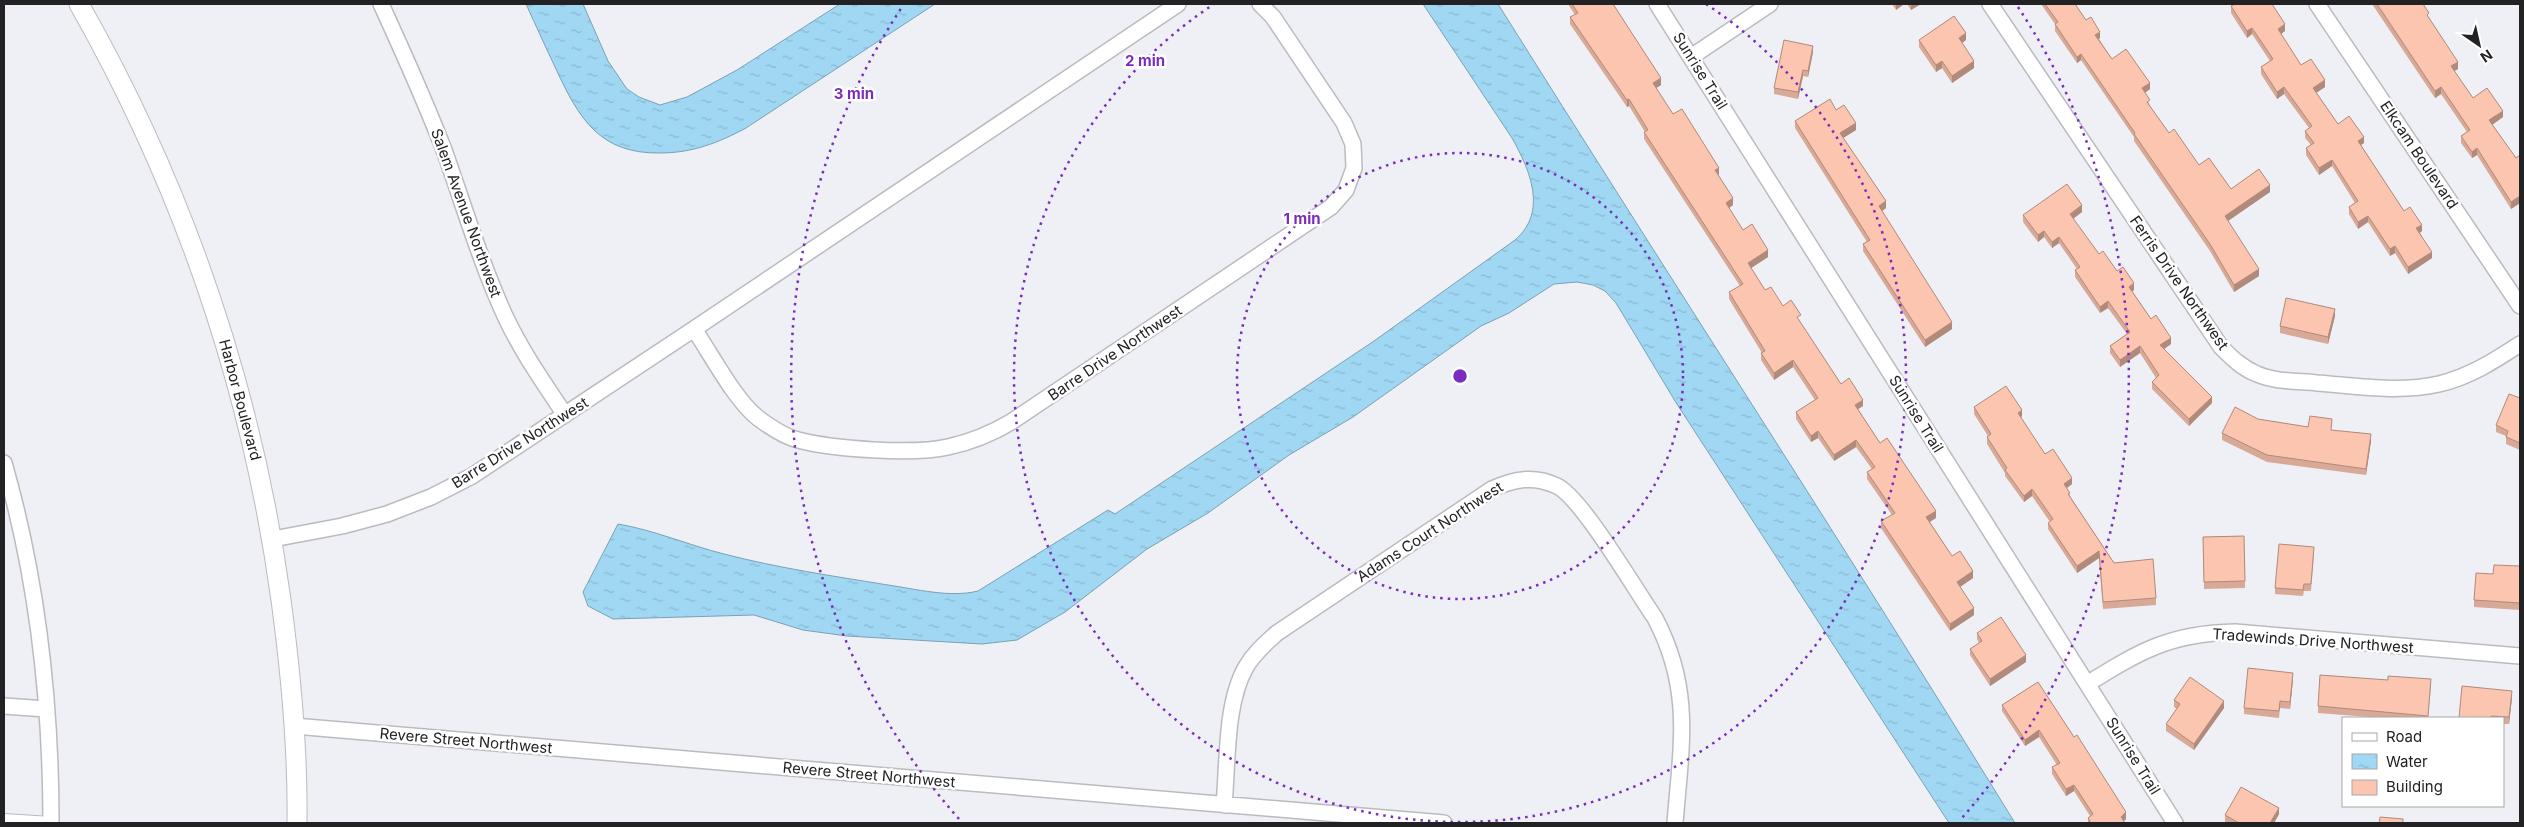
<svg xmlns="http://www.w3.org/2000/svg" width="2524" height="827" viewBox="0 0 2524 827" font-family="Inter,sans-serif">
<style>
.water{fill:url(#water-ripples);stroke:#7aa1b5}
.lines{fill:none;stroke-linecap:round;stroke-linejoin:round}
.service-casing{stroke:#babbc0;stroke-width:10}
.minor-casing{stroke:#babbc0;stroke-width:18}
.tertiary-casing{stroke:#babbc0;stroke-width:21}
.service{stroke:#fff;stroke-width:8}
.minor{stroke:#fff;stroke-width:15}
.tertiary{stroke:#fff;stroke-width:19}
.wall{fill:#d8a997}
.shaded-wall{fill:#b08a7b}
.building{fill:#fbc5b0;stroke:#b08a7b}
.ring{fill:none;stroke:#7b2cbf;stroke-width:2.5;stroke-dasharray:2.5 5}
.labels{text-anchor:middle;stroke-width:5;stroke-linejoin:round;paint-order:stroke}
.street-label{font-size:15px;fill:#222224;stroke:#fff}
.centre{fill:#7b2cbf;stroke:#fff;stroke-width:2.5}
.ring-label{font-size:15px;text-anchor:middle;font-weight:bold;fill:#7b2cbf;stroke:#fff;stroke-width:5;stroke-linejoin:round;paint-order:stroke}
</style>
<defs>
<pattern id="water-ripples" width="26" height="14" patternUnits="userSpaceOnUse" patternTransform="scale(1.25)"><rect width="26" height="14" fill="#a0d7f3"/><path d="M2 4q2-2 4 0t4 0M15 11q2-2 4 0t4 0" fill="none" stroke="#8ab8d0"/></pattern>
</defs>
<rect width="100%" height="100%" fill="#eff0f5"/>
<path class="water" d="M526,4H583L608,61L627,89L639,97L660,105L687,97L737,70L840,4H935L746,128C718,143 692,153 660,153C600,154 579,119 556,69C546,48 536,26 526,4Z
M1423,4H1498C1669,277 1846,548 2015,823H1949L1675,401L1616,303L1605,291L1593,285L1577,282L1554,284L1509,313L1481,326L1353,417L1289,455L1208,513L1147,549L1065,612L1017,640L982,644L847,636L803,630L754,615L613,619L588,606L583,592L618,524C654,530 688,545 724,554C778,568 833,576 888,585C916,589 950,598 978,591L1108,510L1115,514L1374,341L1515,240C1548,212 1530,170 1512,138Z"/>
<g class="lines">
<defs>
<path id="service" d="M4,818L51,821"/>
<path id="minor" d="M381,4C403,52 425,101 444,150C464,206 481,264 506,318C522,352 544,383 565,415
M1178,4L694,329C711,354 735,400 758,418C770,427 783,436 798,440C833,449 913,455 948,447C971,442 991,434 1011,422L1331,207L1346,190L1354,168L1353,144L1344,123L1273,17L1260,4
M1657,4L2175,823
M1990,4L2221,347C2232,358 2242,368 2257,374C2275,382 2298,381 2317,383C2357,386 2399,393 2439,384C2469,377 2494,361 2520,344
M2317,4L2520,306
M1691,57L1770,4
M4,463C37,578 51,703 51,823
M273,539L342,526L387,514L431,497L472,476L694,329
M2087,684C2140,651 2171,633 2235,632L2520,656
M4,706L46,709
M294,726L1444,823
M1224,805C1228,763 1225,703 1246,667C1254,653 1266,643 1277,633L1492,489C1514,479 1534,475 1557,486C1582,498 1636,591 1655,618C1693,690 1681,746 1675,823"/>
<path id="tertiary" d="M79,4C184,189 252,389 281,600C291,674 298,749 297,823"/>
</defs>
<use href="#service" class="service-casing"/>
<use href="#minor" class="minor-casing"/>
<use href="#tertiary" class="tertiary-casing"/>
<use href="#service" class="service"/>
<use href="#minor" class="minor"/>
<use href="#tertiary" class="tertiary"/>
</g>
<path class="wall" d="M1568,4H1613L1661,85L1656,88L1673,114L1719,174L1718,175L1733,205L1729,208L1743,230L1768,257L1751,268L1765,290L1800,322L1841,384L1863,406L1858,409L1880,443L1936,518L1930,522L1952,556L1973,578L1960,587L1974,615L1950,631L1881,528V521L1892,515L1867,479V472L1872,469L1856,447L1834,461L1818,438L1811,442L1796,419V412L1815,400L1793,367L1774,380L1761,360V353H1762L1729,299V292L1740,286L1644,139V132H1645L1629,106L1627,107L1570,24V17L1575,15Z
M1892,4H1904L1896,10Z
M1907,4H1921L1911,10Z
M2041,4H2075L2086,20L2100,38L2099,39L2112,59L2150,89L2145,93L2150,106L2169,133L2199,165L2231,189L2270,192L2228,221L2259,276L2234,292L2210,251L2134,141V137L2081,60L2077,63L2055,31V24Z
M2372,4H2423L2429,18L2458,69L2454,71L2473,98L2503,117L2492,125L2516,158L2520,155V203L2511,209L2477,155L2472,158L2461,143V136L2467,132L2441,94L2435,98Z
M2231,6L2285,31L2281,34L2301,65L2325,87L2316,93L2338,124L2364,143L2361,145L2404,211L2422,231L2420,233L2432,258L2408,274L2395,253L2390,256L2368,222L2358,229L2349,214V207L2355,203L2332,166L2319,175L2306,155V148L2311,145L2305,138V131L2309,128L2284,94L2277,99L2261,74V67L2270,61L2252,34L2247,38L2231,13Z
M1919,40H1966L1962,43L1974,68L1952,83L1942,68L1936,72L1919,47Z
M1813,52L1808,77L1803,76L1798,99L1774,94V88Z
M1836,110L1856,130L1843,138L1886,208L1882,211L1952,329L1925,347L1863,251V244L1867,242L1795,128V121Z
M2082,212L2073,219L2099,254L2117,271L2134,290L2132,291L2151,319L2171,344L2164,349L2212,403L2189,426L2152,389V382L2156,378L2140,353L2120,367L2110,353V346L2127,334L2108,308L2100,313L2075,277V270L2077,269L2059,243L2052,248L2044,237L2038,242L2023,222V215Z
M2335,316L2328,344L2280,333V326Z
M2520,398V450L2506,444V436L2496,432V425Z
M1974,407L2022,416L2021,418L2045,454L2072,484L2067,488L2070,496L2114,563L2156,598V605L2103,609L2099,558L2077,573L2048,529V523L2050,522L2032,496L2024,502L2005,476V473L1987,444V437L1988,436L1974,414Z
M2258,419L2308,427L2332,430L2371,441L2366,475L2267,462L2222,440V433Z
M2244,536L2245,588L2204,589L2203,537Z
M2314,554L2311,591H2304L2303,596L2275,594V588Z
M2493,574H2520V610L2474,607V600Z
M1977,633L2026,662L1990,686L1970,655V649L1979,643L1977,639Z
M2293,679L2290,709L2280,708L2279,718L2244,714V708Z
M2038,682L2126,819L2124,821L2125,823H2088V818L2090,816L2074,791L2066,796L2052,774V767L2057,765L2039,737L2025,746L2002,711V705Z
M2431,686L2428,718H2382L2318,713V706Z
M2512,698L2509,724H2503V718H2459Z
M2174,700L2224,708L2194,750L2166,731V724L2177,709L2174,707Z
M2279,814L2274,823H2227L2225,822V815Z"/>
<path class="shaded-wall" d="M1896,4H1904L1896,10Z
M1911,4H1921L1911,10Z
M2285,24V31L2278,36V29Z
M2252,28V34L2247,38V31Z
M2100,32V38L2095,41V35Z
M1966,33V40L1959,45V38Z
M1813,46V52L1808,77V71Z
M2081,54V60L2077,63V57Z
M1942,61V68L1936,72V65Z
M1974,61V68L1952,83V76Z
M2458,62V69L2451,73V66Z
M1803,70V76L1798,99V92Z
M1661,78V85L1653,90V83Z
M2325,80V87L2313,95V88Z
M2150,83V89L2142,95V88Z
M2284,87V94L2277,99V92Z
M2441,87V94L2435,98V91Z
M1629,99V106L1627,107V100Z
M2503,111V117L2489,127V120Z
M1856,123V130L1840,140V133Z
M2364,137V143L2358,147V141Z
M2477,148V155L2472,158V152Z
M2332,160V166L2319,175V168Z
M1719,168V174L1715,177V170Z
M2270,185V192L2225,223V216Z
M2520,196V203L2511,209V202Z
M1733,198V205L1726,210V203Z
M1886,201V208L1879,213V206Z
M2082,205V212L2070,221V214Z
M2368,216V222L2358,229V222Z
M2422,225V231L2416,235V228Z
M2044,231V237L2038,242V235Z
M2059,237V243L2052,248V242Z
M2395,246V253L2390,256V249Z
M1768,250V257L1748,270V263Z
M2432,252V258L2408,274V267Z
M2259,269V276L2234,292V285Z
M2134,283V290L2129,293V287Z
M2108,301V308L2100,313V307Z
M2335,309V316L2328,344V337Z
M1952,322V329L1925,347V340Z
M2171,338V344L2160,352V345Z
M2140,346V353L2120,367V360Z
M1793,360V367L1774,380V373Z
M2212,397V403L2189,426V419Z
M1863,400V406L1855,411V405Z
M2022,410V416L2018,420V413Z
M1818,431V438L1811,442V436Z
M2371,434V441L2366,475V469Z
M1856,440V447L1834,461V455Z
M2072,478V484L2064,490V484Z
M2032,489V496L2024,502V496Z
M1936,511V518L1926,524V517Z
M2099,551V558L2077,573V566Z
M1973,571V578L1957,589V582Z
M1974,608V615L1950,631V624Z
M2026,655V662L1990,686V679Z
M2293,673V679L2290,709V702Z
M2512,691V698L2509,724V717Z
M2224,701V708L2194,750V744Z
M2039,730V737L2025,746V740Z
M2074,785V791L2066,796V789Z
M2279,808V814L2274,823H2270Z
M2126,812V819L2121,823V817Z"/>
<path class="building" d="M1572,4H1613L1661,78L1653,83L1673,114L1682,109L1719,168L1715,170L1733,198L1726,203L1743,230L1752,224L1768,250L1748,263L1765,290L1771,287L1783,306L1791,300L1801,315L1797,317L1841,384L1849,378L1863,400L1855,405L1880,443L1887,438L1936,511L1926,517L1952,556L1960,551L1973,571L1957,582L1974,608L1950,624L1881,521L1895,513L1867,472L1875,467L1856,440L1834,455L1818,431L1811,436L1796,412L1818,398L1793,360L1774,373L1761,353L1765,351L1729,292L1743,284L1644,132L1648,130L1629,99L1627,100L1570,17L1578,13Z
M2045,4H2075L2086,20L2091,17L2100,32L2095,35L2112,59L2126,49L2150,83L2142,88L2150,100L2147,102L2169,133L2174,129L2199,165L2209,158L2231,189L2259,169L2270,185L2225,216L2259,269L2234,285L2210,244L2134,134L2135,133L2081,54L2077,57L2055,24L2058,22Z
M2235,4H2272L2285,24L2278,29L2301,65L2311,59L2325,80L2313,88L2338,124L2349,116L2364,137L2358,141L2404,211L2410,207L2422,225L2416,228L2432,252L2408,267L2395,246L2390,249L2368,216L2358,222L2349,207L2358,201L2332,160L2319,168L2306,148L2314,143L2305,131L2312,126L2284,87L2277,92L2261,67L2273,59L2252,28L2247,31L2231,6Z
M2377,4H2423L2429,13L2427,15L2458,62L2451,66L2473,98L2487,88L2503,111L2489,120L2516,158L2520,155V196L2511,202L2477,148L2472,152L2461,136L2470,130L2441,87L2435,91Z
M1954,16L1966,33L1959,38L1974,61L1952,76L1942,61L1936,65L1919,40Z
M1784,40L1813,46L1808,71L1803,70L1798,92L1774,88Z
M1830,99L1836,110L1844,105L1856,123L1840,133L1886,201L1879,206L1952,322L1925,340L1863,244L1870,240L1795,121Z
M2067,184L2082,205L2070,214L2099,254L2103,251L2117,271L2123,267L2134,283L2129,287L2151,319L2156,315L2171,338L2160,345L2212,397L2189,419L2152,382L2159,375L2140,346L2120,360L2110,346L2130,332L2108,301L2100,307L2075,270L2080,267L2059,237L2052,242L2044,231L2038,235L2023,215Z
M2286,298L2335,309L2328,337L2280,326Z
M2006,386L2022,410L2018,413L2045,454L2053,449L2072,478L2064,484L2070,493L2068,494L2114,563L2153,559L2156,598L2103,602L2099,551L2077,566L2048,523L2053,519L2032,489L2024,496L2005,470L2007,468L1987,437L1991,434L1974,407Z
M2509,394L2520,398V443L2506,437L2508,431L2496,425Z
M2235,407L2258,419L2308,427L2310,416L2332,419L2331,430L2371,434L2366,469L2267,455L2222,433Z
M2244,536L2245,581L2204,582L2203,537Z
M2279,544L2314,547L2311,584H2304L2303,590L2275,588Z
M2494,565L2520,566V603L2474,600L2476,573L2493,574Z
M2001,617L2026,655L1990,679L1970,649L1982,641L1977,633Z
M2248,668L2293,673L2290,702L2280,701L2279,711L2244,708Z
M2320,675L2388,680V676L2431,679L2428,716L2318,706Z
M2190,677L2224,701L2194,744L2166,724L2180,704L2174,700Z
M2038,682L2074,737L2077,735L2126,812L2121,817L2125,823H2091L2088,818L2093,814L2074,785L2066,789L2052,767L2060,763L2039,730L2025,740L2002,705Z
M2462,686L2512,691L2509,717L2491,716V718H2459Z
M2241,787L2279,808L2270,823H2239L2225,815Z
M2380,817L2403,819V823H2379Z"/>
<g class="ring">
<circle cx="1460" cy="376" r="223"/>
<path d="M1706 4A446 446 0 1 1 1214 4"/>
<path d="M959 819A669 669 0 0 1 902 7M2018 7A669 669 0 0 1 1961 819"/>
</g>
<g class="labels">
<g class="street-label">
<text transform="translate(1700 71) rotate(58)" y="5">Sunrise Trail</text>
<text transform="translate(2419 155) rotate(56)" y="5">Elkcam Boulevard</text>
<text transform="translate(466 213) rotate(70)" y="5">Salem Avenue Northwest</text>
<text transform="translate(2179 283) rotate(55)" y="5">Ferris Drive Northwest</text>
<text transform="translate(1115 353) rotate(-34)" y="5">Barre Drive Northwest</text>
<text transform="translate(240 400) rotate(75)" y="5">Harbor Boulevard</text>
<text transform="translate(1916 414) rotate(58)" y="5">Sunrise Trail</text>
<text transform="translate(520 443) rotate(-32)" y="5">Barre Drive Northwest</text>
<text transform="translate(1430 532) rotate(-33)" y="5">Adams Court Northwest</text>
<text transform="translate(2313 641) rotate(4)" y="5">Tradewinds Drive Northwest</text>
<text transform="translate(466 741) rotate(5)" y="5">Revere Street Northwest</text>
<text transform="translate(2133 756) rotate(58)" y="5">Sunrise Trail</text>
<text transform="translate(869 775) rotate(5)" y="5">Revere Street Northwest</text>
</g>
</g>
<circle cx="1460" cy="376" r="8" class="centre"/>
<g class="ring-label">
<text x="1145" y="66">2 min</text>
<text x="854" y="99">3 min</text>
<text x="1302" y="224">1 min</text>
</g>
<rect width="2524" height="827" fill="none" stroke="#222224" stroke-width="10"/>
<rect x="2342" y="717" width="162" height="90" fill="#ffffff" stroke="#a7a7a7"/>
<rect x="2352" y="733" width="25" height="8" fill="#ffffff" stroke="#a7a7a7"/>
<text x="2386" y="742" font-size="15" fill="#222224">Road</text>
<rect x="2352" y="754" width="25" height="15" fill="url(#water-ripples)" stroke="#a7a7a7"/>
<text x="2386" y="767" font-size="15" fill="#222224">Water</text>
<rect x="2352" y="780" width="25" height="15" fill="#fbc5b0" stroke="#a7a7a7"/>
<text x="2386" y="792" font-size="15" fill="#222224">Building</text>
<g transform="translate(2479 45) rotate(146)" stroke="#ffffff" stroke-width="4" paint-order="stroke">
<path d="M0-4L9 19L0 12L-9 19Z" fill="#222224"/>
<text y="-8" font-size="14" font-weight="bold" text-anchor="middle" fill="#222224">N</text>
</g>
</svg>
